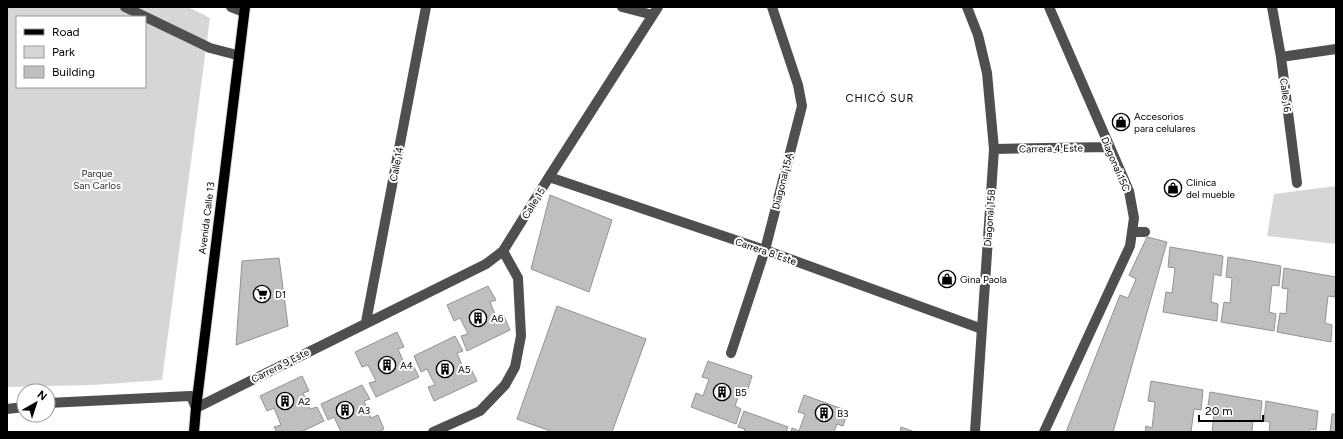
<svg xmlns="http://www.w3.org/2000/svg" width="1343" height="439" viewBox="0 0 1343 439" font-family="Figtree,sans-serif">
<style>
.green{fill:#d6d6d6;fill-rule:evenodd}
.building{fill:#bfbfbf;stroke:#939393}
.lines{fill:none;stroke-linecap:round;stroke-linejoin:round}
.major-casing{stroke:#dbdbdb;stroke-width:12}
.minor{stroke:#4f4f4f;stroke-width:10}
.major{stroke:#000;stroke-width:10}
.labels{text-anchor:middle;stroke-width:4;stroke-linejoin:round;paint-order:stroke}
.street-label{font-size:10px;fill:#000;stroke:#fff}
.poi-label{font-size:10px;fill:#000;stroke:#fff;text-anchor:start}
.park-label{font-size:10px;fill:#2d2d2d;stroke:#fff}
.neighbourhood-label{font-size:11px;letter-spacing:1px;fill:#000;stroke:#fff}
</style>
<rect width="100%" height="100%" fill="#fff"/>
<path class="green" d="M7,7H188L210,18L162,380L93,385L7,387ZM17,17H145V87H17Z
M1336,186V244L1267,236L1274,194Z"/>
<path class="building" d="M550,195L612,220L589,292L531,269Z
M1147,237L1167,242L1113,432H1066L1120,295L1128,298L1136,279L1129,275Z
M1170,247L1223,256L1221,276L1214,274L1211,302L1218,304L1217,321L1163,312L1166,292L1172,293L1175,268L1168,267Z
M1228,257L1281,266L1279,286L1272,285L1269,312L1276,314L1274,331L1221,322L1224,302L1230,303L1232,278L1226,277Z
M279,258L288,326L236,345L242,261Z
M1284,268L1336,277L1335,297L1328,296L1325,323L1332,325L1331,342L1277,332L1280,313L1286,314L1288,289L1282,288Z
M488,286L496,300L490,302L497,319L504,316L510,330L467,351L461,336L468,334L460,318L454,321L447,305Z
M557,306L646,339L612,432H553L517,419Z
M397,332L404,347L398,349L405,365L412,363L419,377L376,397L369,383L376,381L368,365L362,367L355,352Z
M455,336L463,351L457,353L464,370L470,367L477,381L434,401L428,387L435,385L427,369L421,372L414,356Z
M708,361L752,376L747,392L741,389L735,406L741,409L736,424L691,407L696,393L703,396L709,379L702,377Z
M302,376L309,391L303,393L310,409L317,407L324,421L301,432H277L274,427L281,425L274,408L267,411L260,396Z
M1151,381L1203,390L1201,410L1194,409L1191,432H1145L1146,426L1152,428L1155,402L1148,401Z
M362,385L370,399L364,401L371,418L378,415L384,429L378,432H341L334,417L328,420L321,404Z
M1210,392L1262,401L1260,421L1253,420L1252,432H1212L1214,413L1207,412Z
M804,395L848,411L843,426L837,424L834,432H791L792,428L799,431L805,414L798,412Z
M1266,401L1318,411L1316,430L1310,429L1309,432H1269L1270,422L1264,421Z
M744,411L788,427L786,432H744L745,429L738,427Z
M1332,414H1336V432H1330Z
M901,427L915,432H900Z"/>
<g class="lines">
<defs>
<path id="major" d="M194,432L196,408L245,7"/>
</defs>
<use href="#major" class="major-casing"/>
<path class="minor" d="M125,7L210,48L237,55
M231,7L244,12
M622,7L653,15
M967,7L978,35L987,73L994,149L975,432
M1272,7L1281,57L1297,183
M1281,57L1336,49
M994,149L1109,147
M549,177L765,250L982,329
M1132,232H1145
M366,322L426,7
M731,353L765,250L802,106L798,85L772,7
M48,403L190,396H191L196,408L486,264L503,251L549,177L658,7
M7,409L24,407
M433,432L480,411L505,385L515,367L521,336L518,278L503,251
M1044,432L1130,246L1134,218L1129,191L1049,7"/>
<use href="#major" class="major"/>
</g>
<defs>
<symbol id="shop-ring" viewBox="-11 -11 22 22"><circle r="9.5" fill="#fff" stroke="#000" stroke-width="1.5"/><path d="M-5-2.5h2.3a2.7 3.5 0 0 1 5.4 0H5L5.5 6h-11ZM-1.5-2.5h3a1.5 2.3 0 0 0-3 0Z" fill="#000"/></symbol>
<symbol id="supermarket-ring" viewBox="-11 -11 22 22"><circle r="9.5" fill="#fff" stroke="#000" stroke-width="1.5"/><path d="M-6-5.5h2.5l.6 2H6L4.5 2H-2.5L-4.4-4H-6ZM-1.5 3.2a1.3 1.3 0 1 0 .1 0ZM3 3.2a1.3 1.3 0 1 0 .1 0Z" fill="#000"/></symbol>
<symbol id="building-ring" viewBox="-11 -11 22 22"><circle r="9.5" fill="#fff" stroke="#000" stroke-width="1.5"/><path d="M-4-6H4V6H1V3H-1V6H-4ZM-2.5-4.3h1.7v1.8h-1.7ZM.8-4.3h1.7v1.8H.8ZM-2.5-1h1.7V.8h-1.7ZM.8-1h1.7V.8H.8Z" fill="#000"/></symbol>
</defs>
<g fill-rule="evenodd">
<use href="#shop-ring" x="1111" y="112" width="20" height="20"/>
<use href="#shop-ring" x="1163" y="178" width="20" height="20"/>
<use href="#shop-ring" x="937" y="269" width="20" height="20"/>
<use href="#supermarket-ring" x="252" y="284" width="20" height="20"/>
<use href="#building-ring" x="468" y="308" width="20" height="20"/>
<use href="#building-ring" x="377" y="355" width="20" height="20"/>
<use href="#building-ring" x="435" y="359" width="20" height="20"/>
<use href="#building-ring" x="712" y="382" width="20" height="20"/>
<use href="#building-ring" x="275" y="391" width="20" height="20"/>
<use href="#building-ring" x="335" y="400" width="20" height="20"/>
<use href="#building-ring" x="814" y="403" width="20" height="20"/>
</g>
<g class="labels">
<g class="street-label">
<text transform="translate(1286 95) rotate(83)" y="4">Calle 16</text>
<text transform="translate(1051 148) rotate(-1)" y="4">Carrera 4 Este</text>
<text transform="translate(396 164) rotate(-79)" y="4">Calle 14</text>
<text transform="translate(1116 164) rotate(67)" y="4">Diagonal 15C</text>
<text transform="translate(782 181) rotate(-76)" y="4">Diagonal 15A</text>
<text transform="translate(533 203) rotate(-58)" y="4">Calle 15</text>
<text transform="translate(206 218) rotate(-83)" y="4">Avenida Calle 13</text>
<text transform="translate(989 218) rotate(-86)" y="4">Diagonal 15B</text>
<text transform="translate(766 251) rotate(19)" y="4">Carrera 8 Este</text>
<text transform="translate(280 365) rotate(-27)" y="4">Carrera 9 Este</text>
</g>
<g class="poi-label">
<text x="1134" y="120">Accesorios<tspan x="1134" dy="12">para celulares</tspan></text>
<text x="1186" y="186">Clinica<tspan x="1186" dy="12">del mueble</tspan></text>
<text x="960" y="283">Gina Paola</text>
<text x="275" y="298">D1</text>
<text x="491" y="322">A6</text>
<text x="400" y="369">A4</text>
<text x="458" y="373">A5</text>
<text x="735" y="396">B5</text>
<text x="298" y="405">A2</text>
<text x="358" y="414">A3</text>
<text x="837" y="417">B3</text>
</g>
<g class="park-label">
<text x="97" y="177">Parque<tspan x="97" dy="12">San Carlos</tspan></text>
</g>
<g class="neighbourhood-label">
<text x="880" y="102">CHICÓ SUR</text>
</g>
</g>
<rect width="1343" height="439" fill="none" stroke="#000000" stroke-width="16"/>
<rect x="16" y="16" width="130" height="72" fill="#ffffff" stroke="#999999"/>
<rect x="24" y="29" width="20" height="6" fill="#000000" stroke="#999999"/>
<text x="52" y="36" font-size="12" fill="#000000">Road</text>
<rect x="24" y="46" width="20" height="12" fill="#d6d6d6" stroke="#999999"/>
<text x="52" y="56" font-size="12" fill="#000000">Park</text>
<rect x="24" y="66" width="20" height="12" fill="#bfbfbf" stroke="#999999"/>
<text x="52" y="76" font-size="12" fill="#000000">Building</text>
<g transform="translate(36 403) rotate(39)"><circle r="19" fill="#ffffff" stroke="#999999"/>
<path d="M0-3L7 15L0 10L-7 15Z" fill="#000000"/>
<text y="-6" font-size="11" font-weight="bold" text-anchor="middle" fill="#000000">N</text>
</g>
<path d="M1199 415v6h64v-6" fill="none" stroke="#000000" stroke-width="2"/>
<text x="1205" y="415" font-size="12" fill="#000000" stroke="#ffffff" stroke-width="3" paint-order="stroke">20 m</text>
</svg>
